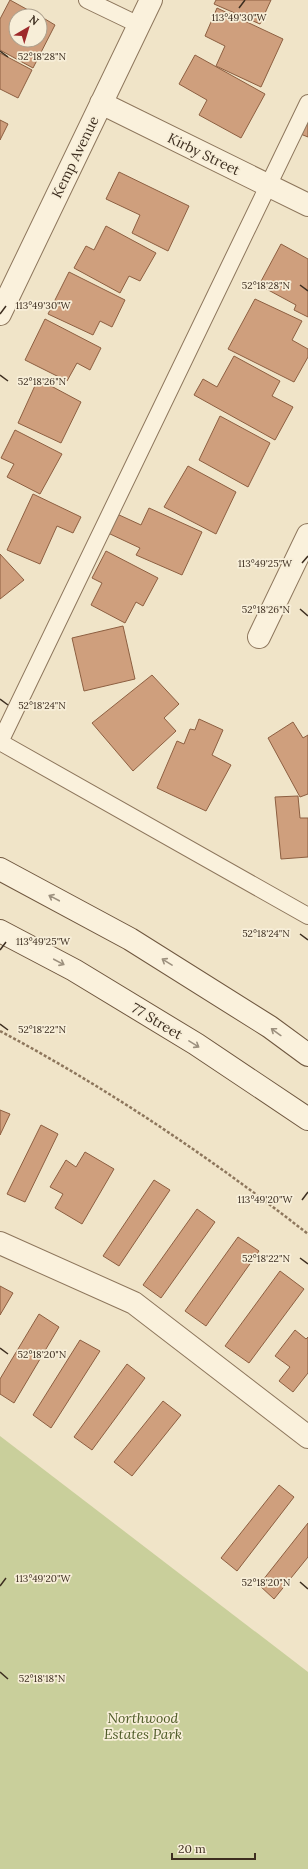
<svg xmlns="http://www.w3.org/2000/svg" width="308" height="1869" viewBox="0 0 308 1869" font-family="Lora,serif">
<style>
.green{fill:#c9cf9b}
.building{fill:#cf9f7d;stroke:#8d5f41}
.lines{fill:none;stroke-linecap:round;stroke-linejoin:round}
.service-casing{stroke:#8d765c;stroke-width:18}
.minor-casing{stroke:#8d765c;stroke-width:24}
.secondary-casing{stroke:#6f573f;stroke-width:24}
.path{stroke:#8d765c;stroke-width:2.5;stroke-dasharray:3 2;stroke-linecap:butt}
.service{stroke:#faf1dc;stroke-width:16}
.minor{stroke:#faf1dc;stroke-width:22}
.secondary{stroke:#faf1dc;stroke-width:22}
.oneway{stroke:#9c907e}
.ticks{fill:none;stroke:#3d2e20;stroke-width:1.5}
.labels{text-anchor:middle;stroke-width:3.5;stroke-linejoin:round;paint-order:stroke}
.street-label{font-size:14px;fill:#3d2e20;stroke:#f7eed8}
.park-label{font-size:14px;font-style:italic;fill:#4d5a26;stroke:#f7eed8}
.ticks-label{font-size:10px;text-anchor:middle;fill:#3d2e20;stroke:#f7eed8;stroke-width:3.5;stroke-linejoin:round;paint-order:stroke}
</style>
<rect width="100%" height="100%" fill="#f0e4c8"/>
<path class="green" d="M0,1436L308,1672V1869H0Z"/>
<path class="building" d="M10,0L39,16H16V40H40V16L55,25L33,68L0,50V19Z
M216,0H271L260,24L214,4Z
M217,8L283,39L261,87L216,66L225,46L205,36Z
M0,53L32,70L18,98L0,89Z
M195,55L265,94L241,138L199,115L207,100L179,84Z
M308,114V137L298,133Z
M0,120L8,124L0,140Z
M119,172L189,206L168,251L132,233L140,215L106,199Z
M106,226L156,253L140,281L129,276L120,293L74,268L86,246L94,250Z
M281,244L308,259V317L294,310L296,305L259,285Z
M69,272L125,300L112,327L100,321L93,335L48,314Z
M255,299L302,321L292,340L308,349V357L294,382L228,349Z
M45,319L101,348L90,370L77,363L67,381L25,360Z
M234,356L280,381L272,396L293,407L275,440L194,395L203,379L217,387Z
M38,379L81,402L61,443L18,423Z
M220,416L270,443L248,487L199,460Z
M15,430L62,454L40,494L7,477L14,464L1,458Z
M188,466L236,492L216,534L164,507Z
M33,494L81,517L73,533L57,526L40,564L7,550Z
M149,508L202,532L182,575L136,555L140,548L108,533L117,514L141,525Z
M106,551L158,578L143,606L136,602L125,623L91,605L102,583L92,578Z
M0,554L24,580L0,599Z
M123,626L135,679L84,691L72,638Z
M152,675L179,704L164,718L176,731L133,771L92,723Z
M199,719L223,730L212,755L231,765L206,811L157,788L177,741L184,744L190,729L195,730Z
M293,722L303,738L308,735V794L300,797L268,738Z
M298,796L300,818H308V857L281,859L275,797Z
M0,1110L10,1114L0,1135Z
M41,1125L58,1134L25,1202L7,1194Z
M85,1152L114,1169L82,1224L55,1208L63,1194L50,1187L66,1160L76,1167Z
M154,1180L170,1190L119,1266L103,1256Z
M197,1209L215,1222L161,1298L143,1285Z
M238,1237L259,1251L206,1326L185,1311Z
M280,1271L304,1289L249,1363L225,1346Z
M0,1286L13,1293L0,1315Z
M39,1314L59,1327L14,1403L0,1394V1379Z
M295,1330L306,1339L308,1337V1373L293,1392L279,1381L290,1367L275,1356Z
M80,1340L100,1351L51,1428L33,1415Z
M127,1364L145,1378L92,1450L74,1437Z
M163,1401L181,1415L132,1476L114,1462Z
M279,1485L294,1497L237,1571L221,1558Z
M308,1523V1557L274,1599L259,1585Z"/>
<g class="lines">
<defs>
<path id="service" d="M87,0L139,25
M0,742L308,103
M0,742L308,916"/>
<path id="minor" d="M101,103L308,205
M0,314L151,0
M259,637L308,535
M0,1243L134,1303L308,1437"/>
<path id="secondary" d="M0,869L130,939L270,1027L308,1055
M0,931L74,970L196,1044L308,1119"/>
</defs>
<use href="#service" class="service-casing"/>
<use href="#minor" class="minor-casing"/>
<use href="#secondary" class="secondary-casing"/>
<path class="path" d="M0,1031C109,1089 211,1158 308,1234"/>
<use href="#service" class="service"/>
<use href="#minor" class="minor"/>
<use href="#secondary" class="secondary"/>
</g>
<defs><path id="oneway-shaft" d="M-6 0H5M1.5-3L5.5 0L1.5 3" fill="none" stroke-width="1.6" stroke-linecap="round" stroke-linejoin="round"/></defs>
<g class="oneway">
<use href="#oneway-shaft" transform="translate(54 898) rotate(-152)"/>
<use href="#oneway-shaft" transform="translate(59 962) rotate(28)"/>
<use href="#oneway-shaft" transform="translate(167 962) rotate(-148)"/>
<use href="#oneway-shaft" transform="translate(276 1032) rotate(-144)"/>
<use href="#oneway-shaft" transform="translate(194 1044) rotate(32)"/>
</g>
<path class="ticks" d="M239,8L245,0M0,51L8,57M300,285L308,291M0,314L6,306M0,375L8,381M302,563L308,556M300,609L308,616M0,699L8,705M300,934L308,940M0,950L6,942M0,1024L8,1030M302,1200L308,1192M300,1258L308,1264M0,1348L8,1354M300,1582L308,1589M0,1586L6,1578M0,1672L8,1679"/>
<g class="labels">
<g class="street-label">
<text transform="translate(204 154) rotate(26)" y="5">Kirby Street</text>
<text transform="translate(75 157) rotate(-64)" y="5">Kemp Avenue</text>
<text transform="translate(157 1021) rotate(31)" y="5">77 Street</text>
</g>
<g class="park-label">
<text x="143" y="1723">Northwood<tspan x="143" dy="16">Estates Park</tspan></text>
</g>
</g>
<g class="ticks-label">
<text x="239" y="21">113°49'30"W</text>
<text x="42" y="60">52°18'28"N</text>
<text x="266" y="289">52°18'28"N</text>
<text x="43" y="309">113°49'30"W</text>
<text x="42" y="385">52°18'26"N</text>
<text x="265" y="567">113°49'25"W</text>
<text x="266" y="613">52°18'26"N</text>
<text x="42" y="709">52°18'24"N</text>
<text x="266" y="937">52°18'24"N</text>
<text x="43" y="945">113°49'25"W</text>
<text x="42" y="1033">52°18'22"N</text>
<text x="265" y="1203">113°49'20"W</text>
<text x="266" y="1262">52°18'22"N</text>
<text x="42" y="1358">52°18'20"N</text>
<text x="43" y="1582">113°49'20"W</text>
<text x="266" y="1586">52°18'20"N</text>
<text x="42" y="1682">52°18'18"N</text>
</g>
<g transform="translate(28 28) rotate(38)"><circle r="19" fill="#f7eed8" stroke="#ada18e"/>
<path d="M0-3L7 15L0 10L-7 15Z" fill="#9e2a2b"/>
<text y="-6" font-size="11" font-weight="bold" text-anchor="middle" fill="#3d2e20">N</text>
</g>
<path d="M172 1853v6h83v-6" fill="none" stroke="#3d2e20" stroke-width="2"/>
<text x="178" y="1853" font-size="12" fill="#3d2e20" stroke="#f7eed8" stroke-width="3" paint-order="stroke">20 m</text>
</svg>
